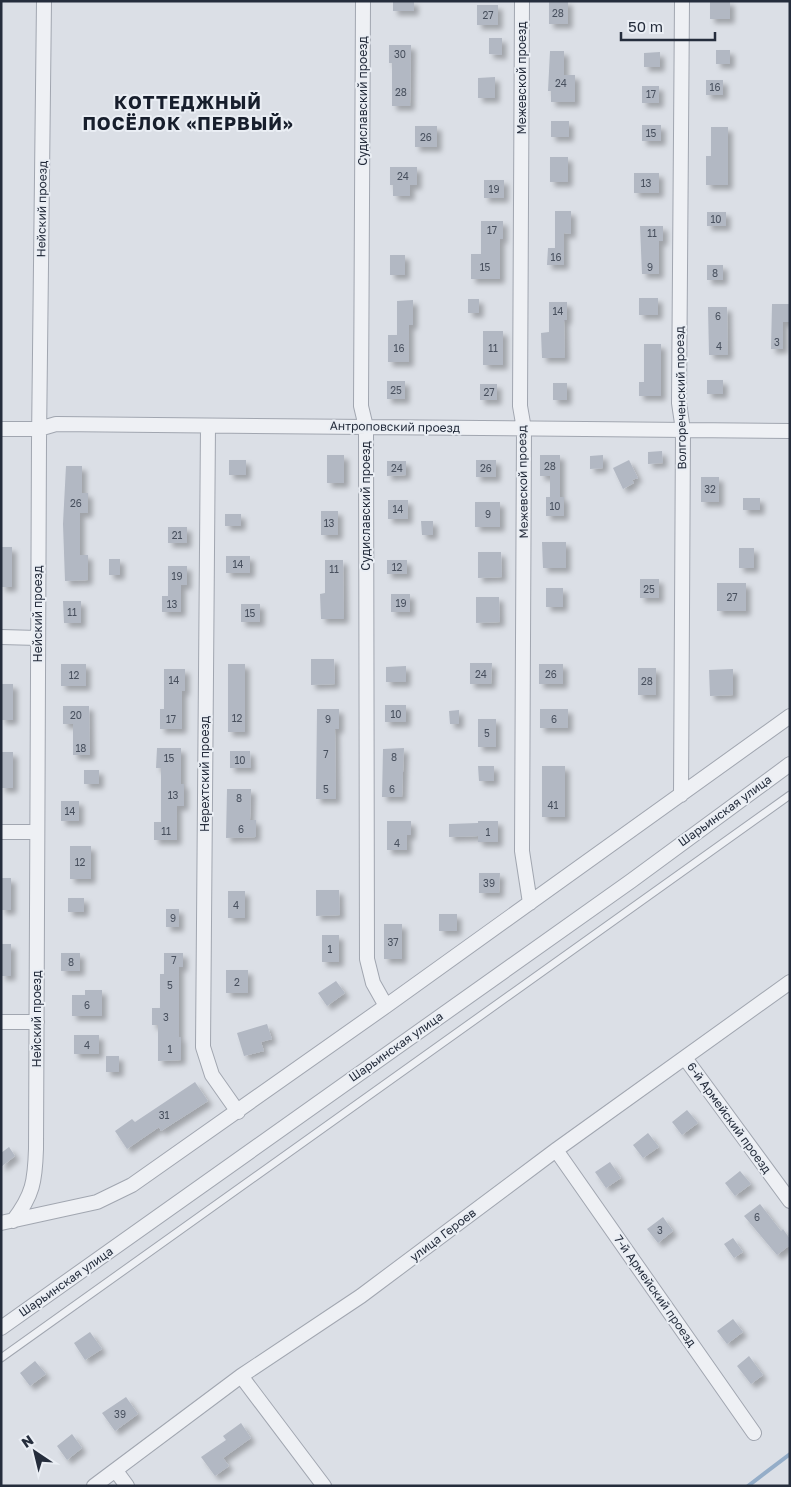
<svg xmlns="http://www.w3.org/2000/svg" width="791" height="1487" viewBox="0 0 791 1487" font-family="'Golos Text',sans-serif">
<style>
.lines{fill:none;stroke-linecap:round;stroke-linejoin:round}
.stream{stroke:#94adc8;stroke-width:4}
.building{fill:#b2b8c3;filter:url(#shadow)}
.service-casing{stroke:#a1a6b0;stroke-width:9}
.minor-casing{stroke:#a1a6b0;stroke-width:16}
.service{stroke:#eef0f4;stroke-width:7}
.minor{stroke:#eef0f4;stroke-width:14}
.labels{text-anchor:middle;stroke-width:4;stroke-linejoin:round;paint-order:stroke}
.number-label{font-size:10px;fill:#48505e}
.street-label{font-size:12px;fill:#252d3c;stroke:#eaeef4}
.district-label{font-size:18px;font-weight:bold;letter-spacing:1px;fill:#171e2c;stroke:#eaeef4}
</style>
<defs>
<filter id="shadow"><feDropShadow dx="4.5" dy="4.5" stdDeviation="2.5" flood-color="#0004"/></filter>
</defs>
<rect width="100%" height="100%" fill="#dbdfe6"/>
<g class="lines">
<path class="stream" d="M748,1486L790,1454"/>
</g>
<path class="building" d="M393,1H414V11H393Z
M549,1H568V24H549Z
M710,1H730V19H710Z
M477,5H498V25H477Z
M489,38H502V55L489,54Z
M389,45H411L410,106H392V63H389Z
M716,50H730V64H716Z
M550,51H564V75H575V102H551V91H548Z
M660,52V67H644V53Z
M495,77V98H478V78Z
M706,80H723V95H706Z
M642,86H659V103H642Z
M551,121H569V137H551Z
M642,125H661V141H642Z
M415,126H437V147H415Z
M711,127H728V185H706V156H711Z
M550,157H568V182H550Z
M390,167H417V185H410V196H393V185H390Z
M634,173H659V193H634Z
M484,180H504V198H484Z
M555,211H571V234L564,233V265H547L548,248H555Z
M707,212H726V226H707Z
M481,221H503V239H500V279H471V254H481Z
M640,226H663V241H659V274H642Z
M390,255H405V275H390Z
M707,265H723V280H707Z
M639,298H658V315H639Z
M468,299H479V313H468Z
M413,300V325H409V362H388V335H397V301Z
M549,302H567V320H564L565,358H542L541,333L549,332Z
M772,304H790V322H783V349H771Z
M708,307H727L728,355H709Z
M483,331H503V365H483Z
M644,344H661V396H639V382H644Z
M707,380H723V394H707Z
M387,381H405V399H387Z
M553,383H567V400H553Z
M480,384H497V400H480Z
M662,451L663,463L648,464V452Z
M327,455H344V483H327Z
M540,455H560V497H564V516H546V497H550V476H540Z
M603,455V468L590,469V456Z
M229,460H246V475H229Z
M476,460H496V477H476Z
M629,460L638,478L632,480L634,483L623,489L613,468Z
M387,461H406V475L387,476Z
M66,466H82V493H88V513H80V555H88V580L65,581L63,524Z
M701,477H719V502H701Z
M743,498H760V510H743Z
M388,500H408V519H388Z
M475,502H500V527H475Z
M321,511H338V535H321Z
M225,514H241V526H225Z
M421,521H433V535H422Z
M168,527H187V543H168Z
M542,542H566V568H543Z
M1,547H12V587H1Z
M739,548H754V568H739Z
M478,552H501L502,577L478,578Z
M226,556H250V573H226Z
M109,559H120V575H109Z
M325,560H343L344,619H321L320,594L325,593Z
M387,560H407V574H387Z
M168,566H187V585H181V612H162V596H168Z
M640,579H659V598H640Z
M717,583H746V611H717Z
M546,588H563V607H546Z
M391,594H410V612H391Z
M476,597H499L500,622L476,623Z
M63,601H81V623H64Z
M241,604H260V622H241Z
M311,659H334L335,684L311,685Z
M470,663H492L491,684H470Z
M61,664H86V686H61Z
M228,664H245V732H228Z
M539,664H563V684H539Z
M406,666V682H386V667Z
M638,668H656V695H638Z
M164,669H185V691H182V729H160V709H164Z
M733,669V695L710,696L709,670Z
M1,684H13V720H1Z
M385,705H406V722H385Z
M63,706H89L90,755H73V724H63Z
M317,709H339V729H335L336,799H316Z
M540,709H568V728H540Z
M459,710V724H450L449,711Z
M478,719H496V747H478Z
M157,748H181V784H184V806H177V840H154V822H161V768H156Z
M404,748L402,797H382L383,749Z
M230,751H250L251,768H230Z
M1,752H13V788H1Z
M478,766H494V781H479Z
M542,766H565V817H542Z
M84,770H99V784H84Z
M227,789H251L250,820H256V837L226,838Z
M61,801H79V821H61Z
M387,821H411V835H407V850H387Z
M478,821H498V842H478V836L449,837V824L478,823Z
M70,846H91V879H70Z
M479,873H500L499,893H479Z
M1,878H11V910H1Z
M316,890H339L340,915L316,916Z
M228,891H245V918H228Z
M68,898H84V912H68Z
M166,909H179V927H166Z
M439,914H457V931H439Z
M384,924H402V959H384Z
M322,935H339V962H322Z
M1,944H11V976H1Z
M61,953H80V971H61Z
M164,953H183V967H179V1037H181V1060L158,1061V1025H152V1008H160V974H164Z
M226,970H248V993H226Z
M336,981L345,993L327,1006L318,993Z
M85,990H102V1016H72V995H85Z
M267,1024L272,1039L261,1042L264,1051L244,1056L237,1033Z
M74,1035H99V1054H74Z
M106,1056H119V1072H106Z
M195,1082L208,1101L161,1131L159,1127L127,1149L115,1131L132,1119L135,1122Z
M687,1110L698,1123L682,1135L672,1122Z
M648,1133L659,1147L643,1158L633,1145Z
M9,1147L15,1156L1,1167V1153Z
M610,1162L621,1178L606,1188L595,1172Z
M740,1171L751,1184L735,1196L725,1183Z
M760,1204L781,1231L783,1229L790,1239V1245L777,1255L744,1216Z
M663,1217L673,1231L658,1243L647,1229Z
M733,1238L743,1252L734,1258L724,1244Z
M733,1319L743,1332L727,1344L717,1331Z
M90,1332L102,1349L85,1360L74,1343Z
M749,1356L763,1375L751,1384L737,1366Z
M35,1361L46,1374L30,1386L20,1373Z
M126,1397L138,1414L115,1431L102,1413Z
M241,1423L251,1438L223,1458L229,1466L215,1476L201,1457L226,1440L223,1436Z
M72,1434L82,1448L67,1460L57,1446Z"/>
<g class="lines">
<defs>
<path id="service" d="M1,1358L790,795"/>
<path id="minor" d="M363,1L361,406L366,427L367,959L373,983L386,1006
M522,1L520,406L524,429L522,851L530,903
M208,426L203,1047L212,1075L238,1112
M1,429H39L56,424L790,431
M1,637L38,638
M681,795L683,430L679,403L682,1
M1,832H37
M1,1022H37
M685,1058L790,1201
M556,1150L754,1433
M13,1221C33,1195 35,1181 36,1149L39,441L44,1
M1,1223L97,1202L132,1185L386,1006L790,716
M1,1328L631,881L790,764
M241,1376L324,1486
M116,1471L127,1486
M94,1486L241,1376L361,1296L556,1150L790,982"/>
</defs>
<use href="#service" class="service-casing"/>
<use href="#minor" class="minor-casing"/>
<use href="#service" class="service"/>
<use href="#minor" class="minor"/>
</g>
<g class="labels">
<g class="number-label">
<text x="558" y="17">28</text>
<text x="488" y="19">27</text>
<text x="400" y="58">30</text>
<text x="561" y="87">24</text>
<text x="715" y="91">16</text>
<text x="401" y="96">28</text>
<text x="651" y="98">17</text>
<text x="651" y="137">15</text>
<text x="426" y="141">26</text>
<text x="403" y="180">24</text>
<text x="646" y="187">13</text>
<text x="494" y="193">19</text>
<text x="716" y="223">10</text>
<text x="492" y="234">17</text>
<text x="652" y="237">11</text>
<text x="556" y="261">16</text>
<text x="485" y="271">15</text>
<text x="650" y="271">9</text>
<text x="715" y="277">8</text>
<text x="558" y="315">14</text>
<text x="718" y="320">6</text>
<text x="777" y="346">3</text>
<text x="719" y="350">4</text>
<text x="399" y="352">16</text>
<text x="493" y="352">11</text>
<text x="396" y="394">25</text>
<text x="489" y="396">27</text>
<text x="550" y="470">28</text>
<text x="397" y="472">24</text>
<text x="486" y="472">26</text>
<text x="710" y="493">32</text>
<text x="76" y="507">26</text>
<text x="555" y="510">10</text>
<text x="398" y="513">14</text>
<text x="488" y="518">9</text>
<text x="329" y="527">13</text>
<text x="177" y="539">21</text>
<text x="238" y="568">14</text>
<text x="397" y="571">12</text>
<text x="334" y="573">11</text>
<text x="177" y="580">19</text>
<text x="649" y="593">25</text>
<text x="732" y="601">27</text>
<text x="401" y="607">19</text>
<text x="172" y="608">13</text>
<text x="72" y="616">11</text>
<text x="250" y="617">15</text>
<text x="481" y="678">24</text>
<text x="551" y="678">26</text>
<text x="74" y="679">12</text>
<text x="174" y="684">14</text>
<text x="647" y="685">28</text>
<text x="396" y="718">10</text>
<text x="76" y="719">20</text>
<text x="237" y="722">12</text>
<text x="171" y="723">17</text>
<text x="328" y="723">9</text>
<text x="554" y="723">6</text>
<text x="487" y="737">5</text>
<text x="81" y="752">18</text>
<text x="326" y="758">7</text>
<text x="394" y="761">8</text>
<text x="169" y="762">15</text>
<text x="240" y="764">10</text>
<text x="326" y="793">5</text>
<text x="392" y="793">6</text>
<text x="173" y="799">13</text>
<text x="239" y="802">8</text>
<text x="553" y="809">41</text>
<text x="70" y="815">14</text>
<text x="241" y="833">6</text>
<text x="166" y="835">11</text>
<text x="488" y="836">1</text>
<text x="397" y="847">4</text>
<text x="80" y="866">12</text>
<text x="489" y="887">39</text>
<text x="236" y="909">4</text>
<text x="173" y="922">9</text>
<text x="393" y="946">37</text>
<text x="330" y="953">1</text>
<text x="174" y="964">7</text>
<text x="71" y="966">8</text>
<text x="237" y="986">2</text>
<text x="170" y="989">5</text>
<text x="87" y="1009">6</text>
<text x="166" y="1021">3</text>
<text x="87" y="1049">4</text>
<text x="170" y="1053">1</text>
<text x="164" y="1119">31</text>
<text x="757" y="1221">6</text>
<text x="660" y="1234">3</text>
<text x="120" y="1418">39</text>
</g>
<g class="street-label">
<text transform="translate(522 78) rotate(-90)" y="4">Межевской проезд</text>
<text transform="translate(363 101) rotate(-90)" y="4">Судиславский проезд</text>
<text transform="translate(42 209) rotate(-89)" y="4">Нейский проезд</text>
<text transform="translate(681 398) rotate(-91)" y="4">Волгореченский проезд</text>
<text transform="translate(395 427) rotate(1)" y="4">Антроповский проезд</text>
<text transform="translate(523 482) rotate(-91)" y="4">Межевской проезд</text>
<text transform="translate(366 506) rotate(-90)" y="4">Судиславский проезд</text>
<text transform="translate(38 614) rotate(-90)" y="4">Нейский проезд</text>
<text transform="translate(205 774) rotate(-90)" y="4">Нерехтский проезд</text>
<text transform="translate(725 811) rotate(-36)" y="4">Шарьинская улица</text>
<text transform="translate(37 1019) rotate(-90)" y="4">Нейский проезд</text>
<text transform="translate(396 1047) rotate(-35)" y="4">Шарьинская улица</text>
<text transform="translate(729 1118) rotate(54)" y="4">6-й Армейский проезд</text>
<text transform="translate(443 1235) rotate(-37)" y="4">улица Героев</text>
<text transform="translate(66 1282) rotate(-35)" y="4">Шарьинская улица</text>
<text transform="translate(655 1291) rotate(55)" y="4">7-й Армейский проезд</text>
</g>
<g class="district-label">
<text x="188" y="109">КОТТЕДЖНЫЙ<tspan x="188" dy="21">ПОСЁЛОК «ПЕРВЫЙ»</tspan></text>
</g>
</g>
<rect width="791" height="1487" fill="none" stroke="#252d3c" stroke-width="5"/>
<g transform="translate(35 1452) rotate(325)" stroke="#eaeef4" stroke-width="4" paint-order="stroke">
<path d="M0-4L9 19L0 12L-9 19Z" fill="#252d3c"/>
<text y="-8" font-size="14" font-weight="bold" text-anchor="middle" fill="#252d3c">N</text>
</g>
<path d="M621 32v8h94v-8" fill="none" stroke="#252d3c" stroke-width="2.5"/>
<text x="628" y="32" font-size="15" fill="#252d3c" stroke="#eaeef4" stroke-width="4" paint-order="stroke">50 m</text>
</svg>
